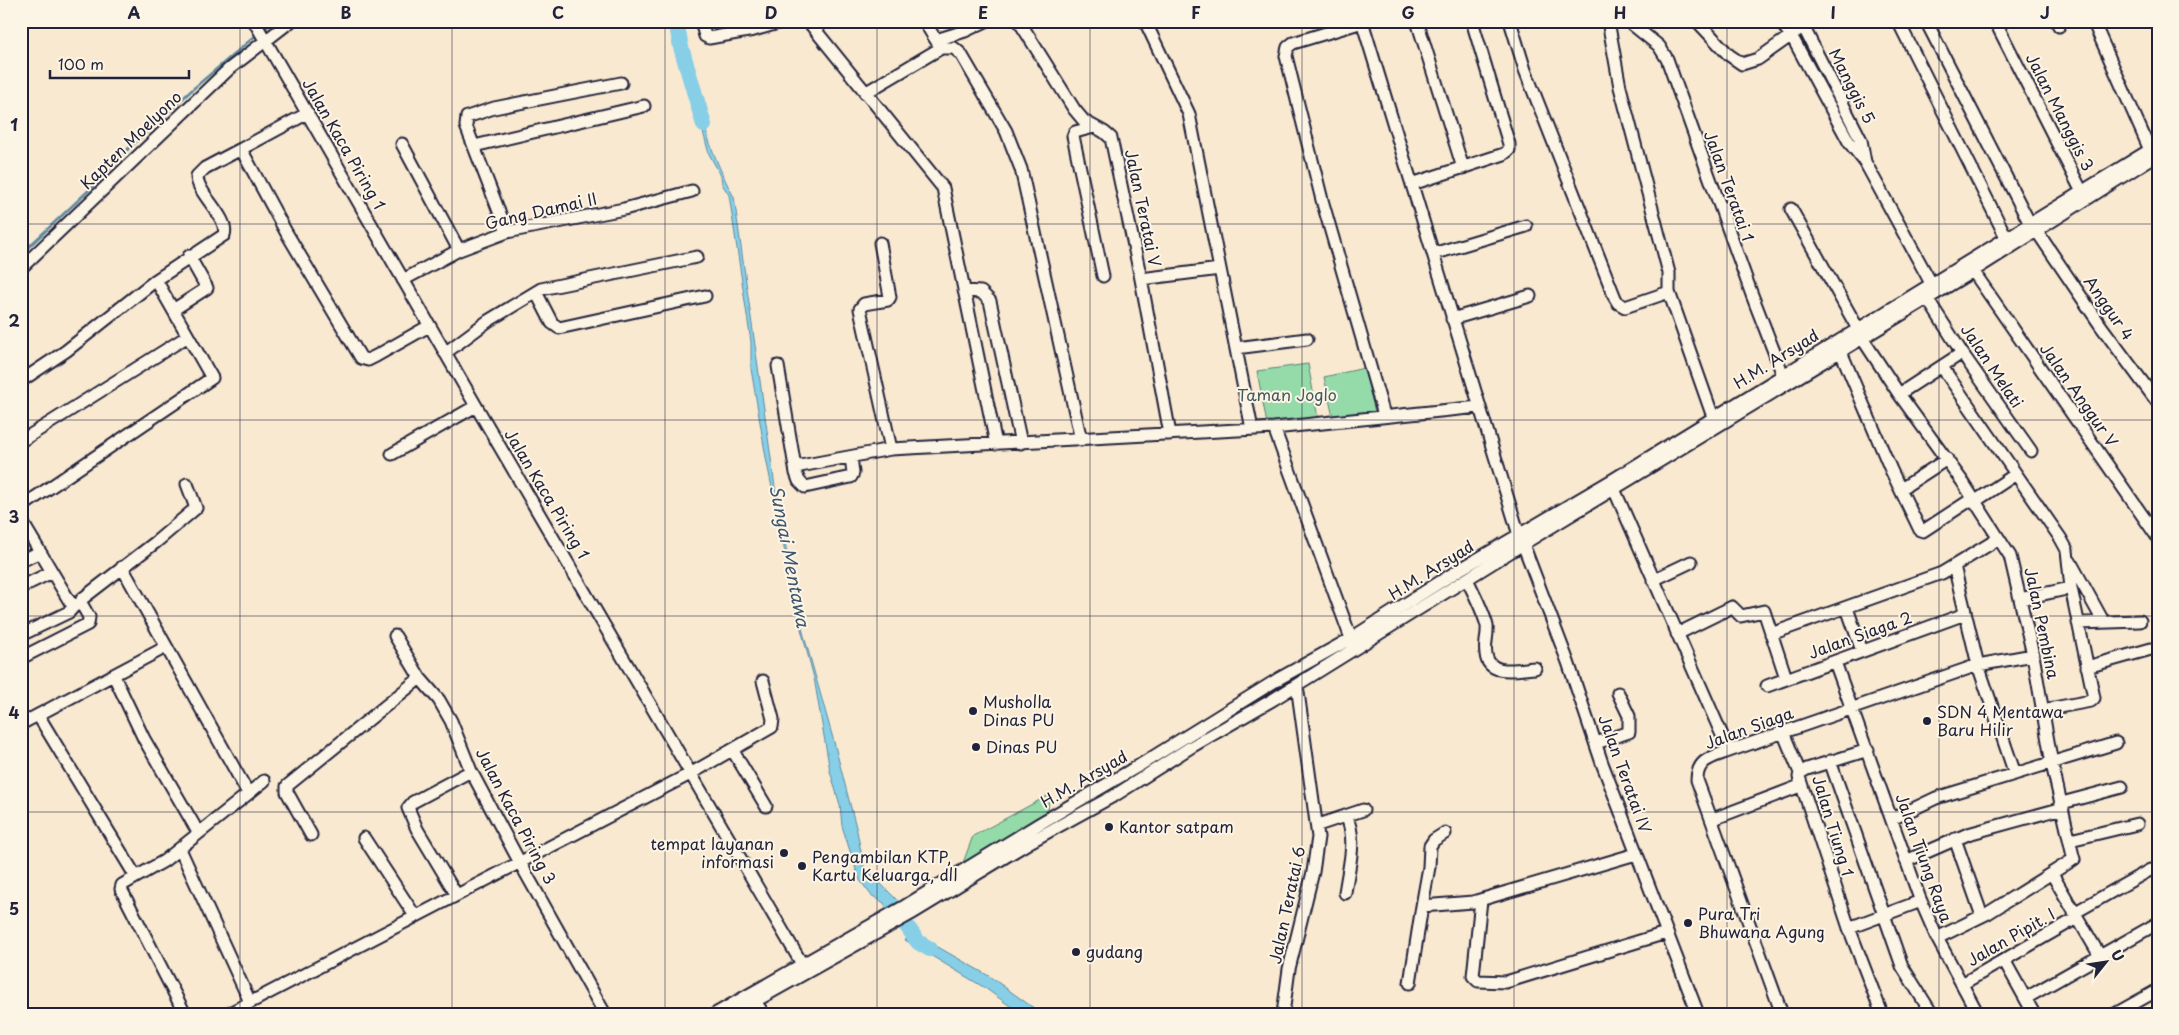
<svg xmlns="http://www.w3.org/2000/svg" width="2179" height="1035" viewBox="0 0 2179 1035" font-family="'Playpen Sans',sans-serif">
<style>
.green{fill:#95dba9;stroke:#5c7e72}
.water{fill:#86cfe7;stroke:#5e8aa2}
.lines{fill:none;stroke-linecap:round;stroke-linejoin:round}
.stream{stroke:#5e8aa2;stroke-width:2.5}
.river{stroke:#86cfe7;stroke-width:16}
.minor-casing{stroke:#22223b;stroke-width:15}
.minor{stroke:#fcf5e5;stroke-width:11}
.grid{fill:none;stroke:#22223b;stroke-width:1;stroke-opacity:0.55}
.poi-dot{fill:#22223b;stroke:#fcf5e5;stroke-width:2}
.labels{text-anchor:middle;stroke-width:4;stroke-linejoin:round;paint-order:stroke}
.street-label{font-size:16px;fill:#22223b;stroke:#fcf5e5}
.park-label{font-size:16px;fill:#445a5c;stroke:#fcf5e5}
.poi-label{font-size:16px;fill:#22223b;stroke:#fcf5e5;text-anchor:start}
.water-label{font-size:18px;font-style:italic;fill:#40566f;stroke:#fcf5e5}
.neatline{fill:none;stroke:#22223b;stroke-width:2}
.grid-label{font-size:16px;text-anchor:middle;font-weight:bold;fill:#22223b}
</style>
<rect width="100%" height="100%" fill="#f9e9d1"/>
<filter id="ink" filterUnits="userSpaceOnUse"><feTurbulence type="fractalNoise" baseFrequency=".02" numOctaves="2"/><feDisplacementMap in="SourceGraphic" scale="10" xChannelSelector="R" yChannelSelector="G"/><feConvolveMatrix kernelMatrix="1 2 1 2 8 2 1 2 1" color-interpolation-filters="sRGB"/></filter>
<g filter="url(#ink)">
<path class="green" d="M1308,364L1318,418L1267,424L1257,371Z
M1364,368L1375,412L1333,417L1324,377Z
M1049,795L1048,816L961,868L973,836Z"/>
<path class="water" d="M676,21H680C691,81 704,143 734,197L778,508L803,632L834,742L857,831L864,867L901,904L888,911L884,903L871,895L859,879L842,826L840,805L830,771L814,678L793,599L788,568L766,458L751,369V342L729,195L722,184L721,176L709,154L682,54L677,48Z
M915,934L989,976L1042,1014H1021L985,988L905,940Z"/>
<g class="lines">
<path class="stream" d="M266,28L275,21
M21,254L106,174L114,162L194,88L254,37"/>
<path class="river" d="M676,21L681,47L704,125
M893,906L918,942L930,949"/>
<defs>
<path id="minor" d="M254,21L476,406L802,964
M701,21L705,36L709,38L754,30L785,21
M808,21L943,188L996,444
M924,21L941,48H954L961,54L1006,131L1021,169L1081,440
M1019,21L1074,109L1084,121L1104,132L1111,138L1141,279L1170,434
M1145,21L1189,114L1252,429
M1362,21L1519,535
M1366,21L1293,43L1288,47L1286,56L1322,200L1384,415
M1417,21L1463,168
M1510,21L1525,70L1615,298L1618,303L1625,307L1669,292
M1608,21L1620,87L1669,273V292L1713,417
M1628,21L1659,46L1667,59L1752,295L1783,375
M1697,21L1729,55L1742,64L1758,59L1796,32
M1779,21L1791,35L1849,142L1865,162L1932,285
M1804,21V28L1861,140L1865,162
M1898,21L2007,239
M1926,21L2030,224
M1995,21L2082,192
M2057,21L2059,26
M2093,21L2150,150
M936,40L965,31L986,21
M865,93L941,48
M308,113L241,149L286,232L361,358L368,360L376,356L429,326
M1094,127L1075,132L1073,136L1103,276
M402,144L459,250
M474,146L644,106
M1412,184L1504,154L1509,150V144L1472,21
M1791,209L1858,329
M2036,230L2101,326L2158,403
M507,232L466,126L467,117L494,108L621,83
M880,243L890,297L888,300L864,304L860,309L891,449
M1433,254L1526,226
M21,268L229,69L291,21
M1973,271L2158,538
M1141,279L1220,269
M403,280L459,250L507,232L624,209L692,191
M964,291L981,292L990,301L1021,443
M536,292L552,323L559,328L705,296
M1927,298L1962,353L2031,451
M173,310L207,288L189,256
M1452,319L1530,296
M1862,338L1899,394L1962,481L2010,556L2033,655L2052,764L2073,856L2074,859L2071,861L1988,913L1937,938
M1236,348L1307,339
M1841,352L1891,470L1920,530L1923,531L1972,499
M445,353L488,321L541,289L697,257
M778,366L796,473L799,481L805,487L851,477L853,473L851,457
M1942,367L2061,539L2067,550L2071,588L2094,698L2091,701L2043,710
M21,381L66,351L156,280L224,235C230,218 196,193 197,176L205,168L241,149
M1899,394L1962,353
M1274,428L1479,407
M21,441L188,336
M392,454L476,406
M795,467L891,449L1274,428L1353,644
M1614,489L1729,751
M1901,489L1947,459
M1974,502L2016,474
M21,507L212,378L156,280
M21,520L70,602L75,605H82
M1523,544L1568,662L1602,763L1698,1014
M21,561L40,552
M2070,561L2103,621
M1954,566L1978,665L2015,774
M122,567L248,793
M1467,579C1474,594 1483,610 1487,626C1488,636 1484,644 1486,654C1488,677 1519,669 1535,668
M1653,580L1691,562
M21,587L52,572
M2020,599L2071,588
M1847,608L1862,651
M2078,623L2140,621
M1677,634L1732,607L1741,616L1764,611L1786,678
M1771,634L1942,573L1998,539
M21,635L69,612L75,605
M395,636L420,678L439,700L451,721L471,771L519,861L605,1014
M21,658L88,624L89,617L81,603L82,599L156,542L196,508L187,484
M1835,662L1920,899L1937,938L1978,1014
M2087,667L2151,649
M114,676L144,739L198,832
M1767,686L1965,614
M38,715L136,877
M21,724L166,647
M1783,732L1800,773
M1596,743L1629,732V716L1618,693
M1868,750L1807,769L1800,773L1799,777L1849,928L1882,1014
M733,751L766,806
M1830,761L1902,966L1932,1014
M2062,803L2122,787
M1713,819L1800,786
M1892,819L1936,798L2116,743
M1318,825L1363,810
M311,835L287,792V786L420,678
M364,838L415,916
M1955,839L1982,916
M2070,840L2137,824
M180,849L250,1002
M1906,861L1968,834L2063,808
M2052,874L2100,956
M1345,893C1348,869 1358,839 1346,816
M456,894L417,829L408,808L413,802L471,771
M1481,900L1473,976L1478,981L1506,982L1666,933
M1422,906L1429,867L1430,846L1434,840L1445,833
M2074,913L2150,870
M1849,928L1921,901
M2004,960L2034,1014
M1410,983L1422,906L1473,902L1636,854
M1962,984L2077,918
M2026,998L2158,923
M755,1000L763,1014
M185,1014L121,889L122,885L164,861L264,781
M228,1014L690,774L772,727L773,719L763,681
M715,1014L905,906L1039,824L1140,765L1280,678L1350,639L1459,570L1614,479L2158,145
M732,1014L911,914L1028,843L1117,794L1191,747L1274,699L1523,544L1973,271L2158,154
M1283,1014L1289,969L1313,872L1318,837L1297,685
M1782,1014L1697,780C1697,759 1713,757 1729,751L1978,665L2033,655
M2115,1014L2158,990"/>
</defs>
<use href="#minor" class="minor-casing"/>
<use href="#minor" class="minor"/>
</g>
</g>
<path class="grid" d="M240,21V1014M452,21V1014M665,21V1014M877,21V1014M1090,21V1014M1302,21V1014M1514,21V1014M1727,21V1014M1939,21V1014M21,224H2158M21,420H2158M21,616H2158M21,812H2158"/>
<g class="poi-dot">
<circle cx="973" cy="711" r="5"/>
<circle cx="1927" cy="721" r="5"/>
<circle cx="976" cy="747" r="5"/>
<circle cx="1109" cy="827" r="5"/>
<circle cx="784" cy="853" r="5"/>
<circle cx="802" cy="866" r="5"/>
<circle cx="1688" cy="923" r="5"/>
<circle cx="1076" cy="952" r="5"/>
</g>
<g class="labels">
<g class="street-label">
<text transform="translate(1852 86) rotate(63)" y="6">Manggis 5</text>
<text transform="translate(2060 112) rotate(63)" y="6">Jalan Manggis 3</text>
<text transform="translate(131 140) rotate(-44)" y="6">Kapten Moelyono</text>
<text transform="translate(344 144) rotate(60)" y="6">Jalan Kaca Piring 1</text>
<text transform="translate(1729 186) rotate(70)" y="6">Jalan Teratai 1</text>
<text transform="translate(1143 208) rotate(78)" y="6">Jalan Teratai V</text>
<text transform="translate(541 211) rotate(-13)" y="6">Gang Damai II</text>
<text transform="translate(2109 308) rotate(55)" y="6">Anggur 4</text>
<text transform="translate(1776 359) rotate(-32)" y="6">H.M. Arsyad</text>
<text transform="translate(1992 366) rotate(56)" y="6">Jalan Melati</text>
<text transform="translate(2079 395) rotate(55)" y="6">Jalan Anggur V</text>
<text transform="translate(547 494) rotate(59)" y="6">Jalan Kaca Piring 1</text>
<text transform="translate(1431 570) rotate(-32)" y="6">H.M. Arsyad</text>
<text transform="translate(2042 623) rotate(78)" y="6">Jalan Pembina</text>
<text transform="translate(1860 635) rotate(-20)" y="6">Jalan Siaga 2</text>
<text transform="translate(1749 728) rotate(-20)" y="6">Jalan Siaga</text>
<text transform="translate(1625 774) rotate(70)" y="6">Jalan Teratai IV</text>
<text transform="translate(1084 779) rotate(-30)" y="6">H.M. Arsyad</text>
<text transform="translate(516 816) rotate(62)" y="6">Jalan Kaca Piring 3</text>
<text transform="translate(1833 826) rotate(73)" y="6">Jalan Tiung 1</text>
<text transform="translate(1924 858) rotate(70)" y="6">Jalan Tiung Raya</text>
<text transform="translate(1287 905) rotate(-78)" y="6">Jalan Teratai 6</text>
<text transform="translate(2011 937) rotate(-30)" y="6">Jalan Pipit. I</text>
</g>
<g class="park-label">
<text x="1287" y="401">Taman Joglo</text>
</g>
<g class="poi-label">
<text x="983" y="708">Musholla<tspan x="983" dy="18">Dinas PU</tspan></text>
<text x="1937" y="718">SDN 4 Mentawa<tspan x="1937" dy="18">Baru Hilir</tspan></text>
<text x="986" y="753">Dinas PU</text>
<text x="1119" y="833">Kantor satpam</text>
<text x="774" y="850" text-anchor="end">tempat layanan<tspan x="774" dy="18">informasi</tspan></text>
<text x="812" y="863">Pengambilan KTP,<tspan x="812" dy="18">Kartu Keluarga, dll</tspan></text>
<text x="1698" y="920">Pura Tri<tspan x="1698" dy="18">Bhuwana Agung</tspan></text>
<text x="1086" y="958">gudang</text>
</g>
<g class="water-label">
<text transform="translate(789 556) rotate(79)" y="6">Sungai Mentawa</text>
</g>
</g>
<rect width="2179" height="1035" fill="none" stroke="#fcf5e5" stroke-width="55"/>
<g transform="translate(2106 962) rotate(60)" stroke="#fcf5e5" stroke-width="4" paint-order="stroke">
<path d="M0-4L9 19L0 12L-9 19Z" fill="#22223b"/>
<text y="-8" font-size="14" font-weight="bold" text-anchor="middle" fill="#22223b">U</text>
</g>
<path d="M50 70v8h139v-8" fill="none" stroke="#22223b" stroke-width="2.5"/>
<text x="58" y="70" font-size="15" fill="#22223b" stroke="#fcf5e5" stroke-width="4" paint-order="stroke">100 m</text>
<rect x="28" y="28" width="2124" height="980" class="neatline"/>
<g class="grid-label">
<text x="134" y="19">A</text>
<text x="346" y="19">B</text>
<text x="558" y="19">C</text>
<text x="771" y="19">D</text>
<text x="983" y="19">E</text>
<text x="1196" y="19">F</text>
<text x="1408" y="19">G</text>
<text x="1620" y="19">H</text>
<text x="1833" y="19">I</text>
<text x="2045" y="19">J</text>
<text x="14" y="131">1</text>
<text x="14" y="327">2</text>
<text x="14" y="523">3</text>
<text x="14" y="719">4</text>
<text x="14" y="915">5</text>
</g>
</svg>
